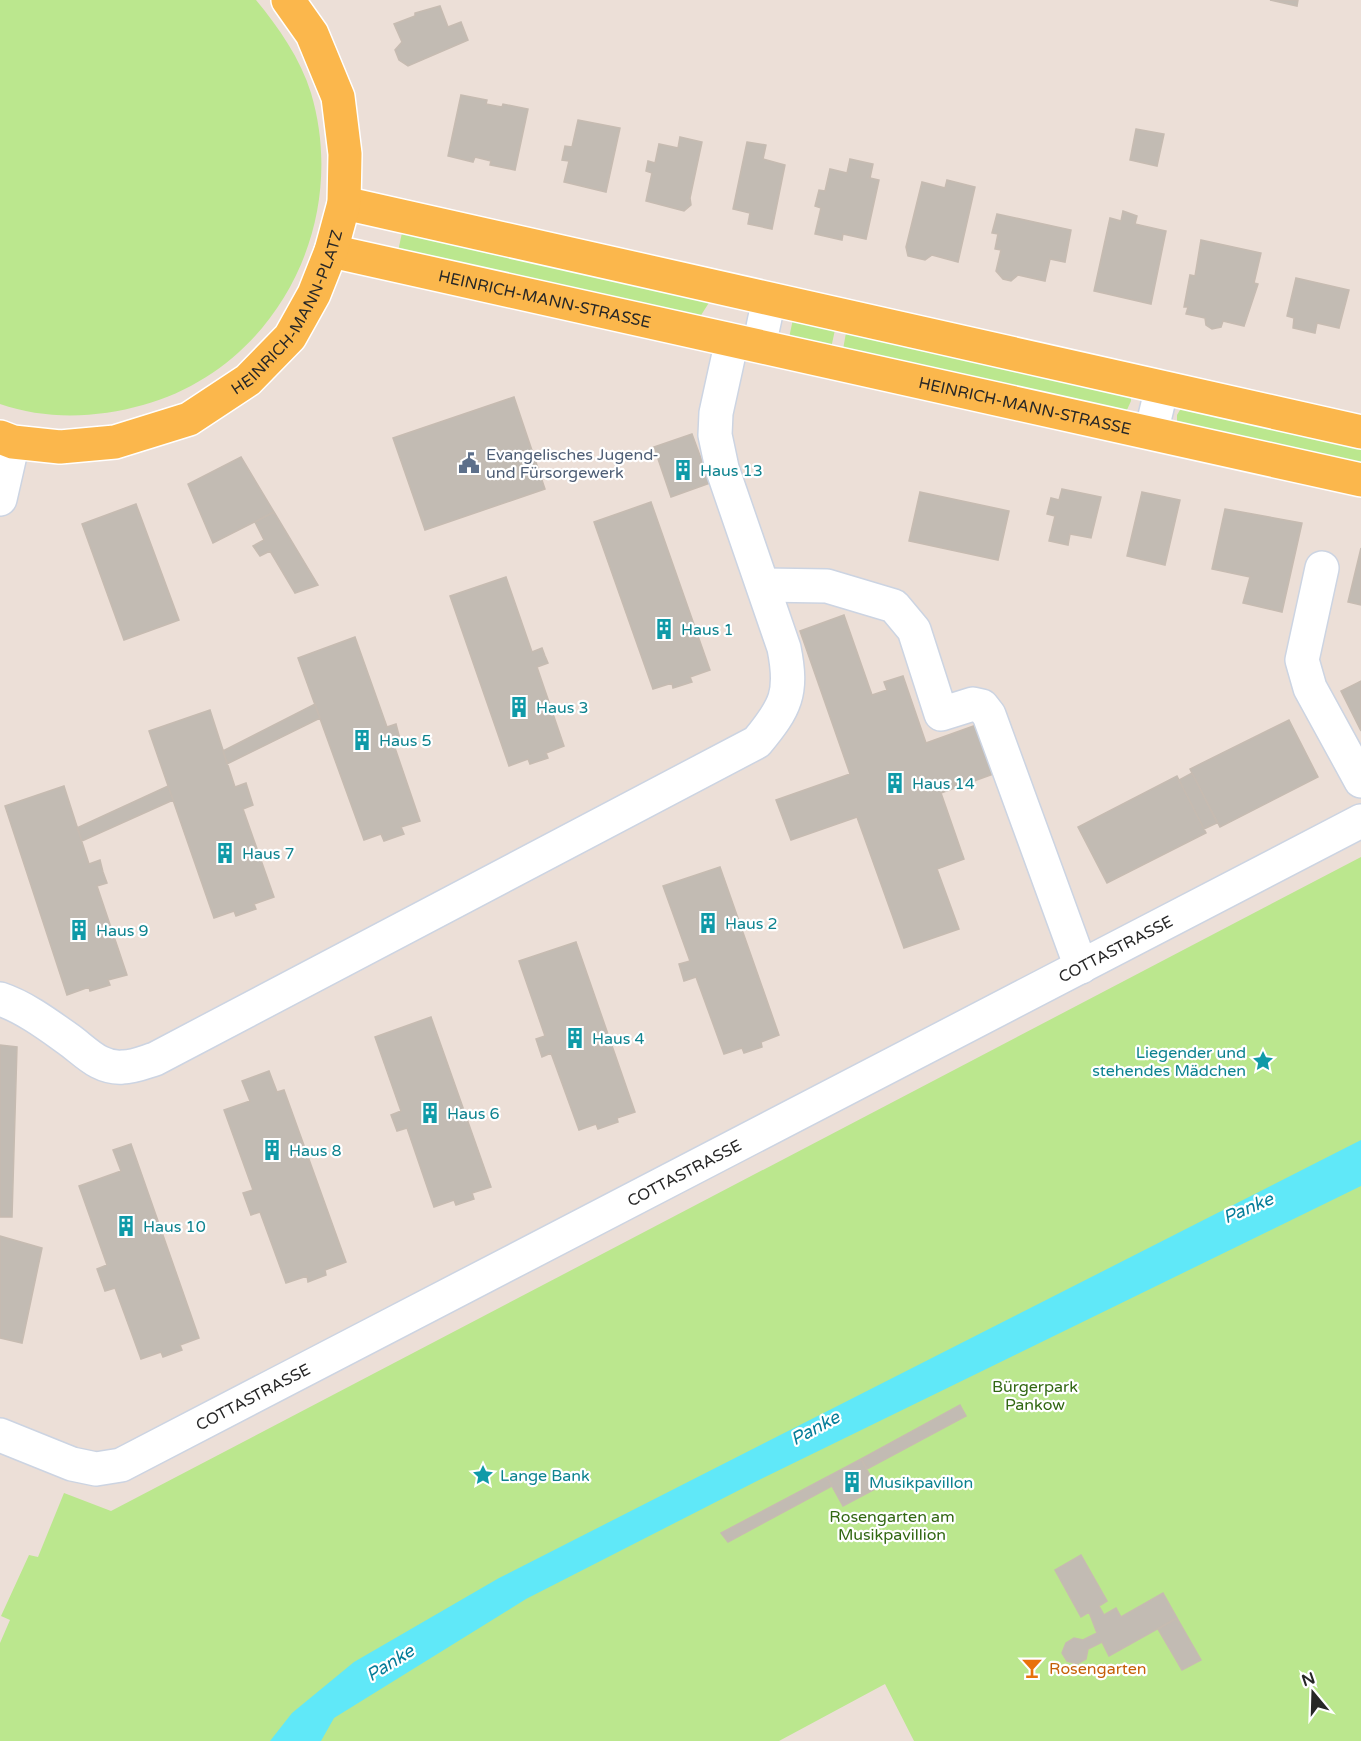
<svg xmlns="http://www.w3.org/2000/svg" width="1361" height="1741" viewBox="0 0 1361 1741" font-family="'Varela Round',sans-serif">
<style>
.green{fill:#bbe78e}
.water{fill:#60e8f8}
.building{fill:#c2bbb3;stroke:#c6bbb1;stroke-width:1.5}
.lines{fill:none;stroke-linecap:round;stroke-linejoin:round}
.minor-casing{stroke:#ccd4e2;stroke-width:36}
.major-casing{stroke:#fff;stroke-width:36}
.minor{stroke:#fff;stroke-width:33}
.major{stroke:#fbb74c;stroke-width:33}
.labels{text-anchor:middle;stroke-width:4.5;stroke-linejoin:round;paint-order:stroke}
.street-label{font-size:16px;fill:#272727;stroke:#fff}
.service-label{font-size:16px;fill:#4e5e75;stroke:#fff;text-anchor:start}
.culture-label{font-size:16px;fill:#0d838f;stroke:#fff;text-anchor:start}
.park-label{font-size:16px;fill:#326813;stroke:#fff}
.food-label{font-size:16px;fill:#c56008;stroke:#fff;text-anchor:start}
.water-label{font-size:18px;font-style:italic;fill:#047d99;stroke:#fff}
</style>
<rect width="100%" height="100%" fill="#ecdfd7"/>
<path class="green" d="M0,0H256C279,28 300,58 311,93C350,224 276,368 143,405C97,418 46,420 0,404Z
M403,228L712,298L696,323L397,256Z
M793,319L836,325L830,353L789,338Z
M847,327L1131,395V401L1126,412L842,355Z
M1183,405L1361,441V470L1177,426V415Z
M1361,857V1741H914L885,1684L779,1741H0V1643L10,1620L1,1616L29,1555L38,1557L64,1493L111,1511Z"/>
<path class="water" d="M1361,1140V1186L755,1482L526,1599L334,1718L321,1741H270L292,1713L354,1662L499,1578Z"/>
<path class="building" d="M1270,0H1298L1297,6Z
M440,6L448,27L461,22L468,40L408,66L399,60L395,50L402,42L394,24L415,16V13Z
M461,95L487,100L486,104L502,107L503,104L528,109L515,170L490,165L491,161L475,157L473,162L448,156Z
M578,120L620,128L606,192L564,182L569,161L562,160L565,146L572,147Z
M1136,129L1164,134L1157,166L1130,160Z
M680,137L702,142L690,198L691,205L684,211L646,201L652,173L646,171L648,161L655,163L659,144L678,148Z
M747,142L766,145L763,159L785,165L772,229L748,224L750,213L733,209Z
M850,159L873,164L870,178L879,180L866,239L843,234L842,240L815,234L821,208L815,206L819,190L825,191L830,169L847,173Z
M947,180L975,187L958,262L932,255L925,260L908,256L906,247L922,182L945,188Z
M1123,211L1137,216L1135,224L1166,231L1151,304L1094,291L1110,218L1121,221Z
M997,214L1071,230L1065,262L1050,259L1045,281L1018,275L1011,281L1003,279L996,271L1001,250L995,249L998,234L992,233Z
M1201,240L1261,253L1254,283L1258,284L1244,326L1223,321L1221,327L1212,329L1206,325L1205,318L1186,314L1188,307H1184L1190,275L1195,276Z
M1296,278L1349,290L1339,328L1317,323L1315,333L1293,328L1294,318L1287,316Z
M514,397L545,489L425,530L393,438Z
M692,434L710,483L671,497L654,447Z
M241,457L274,512L213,543L188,484Z
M1062,489L1101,497L1091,538L1070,534L1068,545L1049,541L1055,516L1047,514L1051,498L1059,500Z
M920,492L1009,511L998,560L909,541Z
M1142,492L1180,500L1165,565L1127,556Z
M651,502L710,670L690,677L692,682L673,688L672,683L653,689L594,522Z
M136,504L179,620L124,640L82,524Z
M1225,509L1302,523L1282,612L1243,603L1250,577L1212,569Z
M274,512L318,585L295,593L270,551L260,556L253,546L264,540L255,522Z
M1361,548V605L1348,602Z
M506,577L532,652L542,648L545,656L548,663L537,667L564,746L546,753L548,758L530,764L528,759L509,766L450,596Z
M844,615L872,695L887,690L884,682L903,676L926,743L979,724L996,773L941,793L964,859L937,869L959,929L904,948L857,817L791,840L776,800L850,774L800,631Z
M355,637L387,727L396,724L400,739L393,742L420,821L401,827L404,834L384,841L381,834L364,840L298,658Z
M1361,681V731L1341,691Z
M315,704L320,718L227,764L223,751Z
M210,710L235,787L246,783L253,805L243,809L274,897L254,904L256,909L236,916L234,911L214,918L149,731Z
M1289,720L1318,777L1220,827L1190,769Z
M1192,773L1217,823L1204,829L1179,780Z
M1177,776L1206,833L1107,883L1078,827Z
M64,786L89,864L100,860L103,872L107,883L97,886L127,975L108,980L110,985L90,991L89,987L67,995L5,806Z
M168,786L173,800L82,841L77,828Z
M720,867L779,1035L761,1042L762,1047L744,1053L742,1048L724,1054L696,977L684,981L679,964L690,961L663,886Z
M576,942L635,1112L617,1118L618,1122L598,1129L596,1124L579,1130L551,1053L542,1057L536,1039L545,1036L519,961Z
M431,1017L491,1187L472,1193L474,1199L456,1205L454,1200L434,1207L407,1128L397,1131L391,1115L401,1111L375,1037Z
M0,1045L17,1047L12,1217H0Z
M269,1071L277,1092L284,1090L346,1262L325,1270L326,1275L308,1282L307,1276L286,1283L260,1212L251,1215L243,1193L253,1190L224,1110L250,1101L242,1081Z
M131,1144L199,1338L180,1345L182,1350L163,1357L161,1352L141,1359L115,1288L105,1291L97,1269L107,1265L79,1186L121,1171L113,1150Z
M0,1236L42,1248L22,1343L0,1338Z
M960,1405L966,1416L867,1469L861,1459Z
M861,1459L877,1488L843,1506L827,1477Z
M827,1477L832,1486L728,1542L721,1533Z
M1081,1555L1107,1601L1099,1606L1104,1615L1116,1608L1121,1617L1163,1593L1177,1618L1109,1656L1102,1642L1088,1649L1086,1659L1077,1664L1067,1661L1062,1653L1066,1643L1074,1638L1083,1640L1097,1633L1089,1612L1081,1617L1055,1570Z
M1177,1618L1201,1660L1182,1670L1158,1629Z"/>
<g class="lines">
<defs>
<g id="minor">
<path d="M759,346L769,299"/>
<path d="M1151,433L1162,387"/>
<path d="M0,499L13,442"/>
<path d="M1322,568L1302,660L1310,688L1361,781"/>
<path d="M764,585L827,586L894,606L914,630L941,714L973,704L982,706L989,715L1081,967"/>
<path d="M0,999C24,1007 47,1024 68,1039C85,1051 99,1069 123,1067C134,1067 145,1062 155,1059L757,742C786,707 793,693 784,648L722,468L715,435L716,413L732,340"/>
<path id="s1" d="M0,1435L72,1464L96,1469L121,1465L1361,821"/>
</g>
<g id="major">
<path d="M344,203L1361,432"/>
<path id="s2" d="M331,251L1361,480"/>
<path id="s3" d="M0,437L13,442L60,447L115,442L189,419L248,380L290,337L314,294L331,251L344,203L345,154L338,97L312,34L288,0"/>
</g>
</defs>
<use href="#minor" class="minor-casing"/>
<use href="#major" class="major-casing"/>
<use href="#minor" class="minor"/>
<use href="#major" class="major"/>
</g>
<defs>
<symbol id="civic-bare" viewBox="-9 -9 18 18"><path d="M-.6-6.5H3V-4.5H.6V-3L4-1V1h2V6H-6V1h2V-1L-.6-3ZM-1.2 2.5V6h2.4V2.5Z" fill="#5c6f8a" stroke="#fff" stroke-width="2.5" paint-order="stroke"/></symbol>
<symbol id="building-bare" viewBox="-9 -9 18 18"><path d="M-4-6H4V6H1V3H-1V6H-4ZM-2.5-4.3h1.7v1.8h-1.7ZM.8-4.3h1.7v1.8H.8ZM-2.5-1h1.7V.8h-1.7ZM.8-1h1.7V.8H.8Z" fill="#0f9aa8" stroke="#fff" stroke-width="2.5" paint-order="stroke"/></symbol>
<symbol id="sight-bare" viewBox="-9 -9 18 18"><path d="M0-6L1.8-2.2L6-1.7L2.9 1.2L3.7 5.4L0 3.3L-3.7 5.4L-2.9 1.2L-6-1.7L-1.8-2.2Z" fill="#0f9aa8" stroke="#fff" stroke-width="2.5" paint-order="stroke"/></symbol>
<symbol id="bar-bare" viewBox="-9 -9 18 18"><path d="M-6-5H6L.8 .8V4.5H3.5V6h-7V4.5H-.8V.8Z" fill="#e8710a" stroke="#fff" stroke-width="2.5" paint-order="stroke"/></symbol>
</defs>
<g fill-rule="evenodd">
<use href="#civic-bare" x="454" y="448" width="30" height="30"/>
<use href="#building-bare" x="668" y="455" width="30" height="30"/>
<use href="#building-bare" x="649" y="614" width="30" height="30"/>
<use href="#building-bare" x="504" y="692" width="30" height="30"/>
<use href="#building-bare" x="347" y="725" width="30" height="30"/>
<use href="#building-bare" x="880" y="768" width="30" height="30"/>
<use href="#building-bare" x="210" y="838" width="30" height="30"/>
<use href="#building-bare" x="693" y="908" width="30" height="30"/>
<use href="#building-bare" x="64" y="915" width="30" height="30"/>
<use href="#building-bare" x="560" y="1023" width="30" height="30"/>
<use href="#sight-bare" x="1248" y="1046" width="30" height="30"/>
<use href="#building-bare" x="415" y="1098" width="30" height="30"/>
<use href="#building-bare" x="257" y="1135" width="30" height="30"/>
<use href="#building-bare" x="111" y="1211" width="30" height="30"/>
<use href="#sight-bare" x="468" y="1460" width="30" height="30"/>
<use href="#building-bare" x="837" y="1467" width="30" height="30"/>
<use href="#bar-bare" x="1017" y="1653" width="30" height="30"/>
</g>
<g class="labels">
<g class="street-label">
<text dy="6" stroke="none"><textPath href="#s2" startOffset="219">HEINRICH-MANN-STRASSE</textPath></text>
<text dy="6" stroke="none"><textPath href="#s3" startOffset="344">HEINRICH-MANN-PLATZ</textPath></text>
<text dy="6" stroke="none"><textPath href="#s2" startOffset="711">HEINRICH-MANN-STRASSE</textPath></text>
<text dy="6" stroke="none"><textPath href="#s1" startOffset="1248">COTTASTRASSE</textPath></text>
<text dy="6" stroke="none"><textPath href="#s1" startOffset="762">COTTASTRASSE</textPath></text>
<text dy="6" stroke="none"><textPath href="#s1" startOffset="276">COTTASTRASSE</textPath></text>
</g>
<g class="service-label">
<text x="486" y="460">Evangelisches Jugend-<tspan x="486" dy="18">und Fürsorgewerk</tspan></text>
</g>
<g class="culture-label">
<text x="700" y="476">Haus 13</text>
<text x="681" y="635">Haus 1</text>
<text x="536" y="713">Haus 3</text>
<text x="379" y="746">Haus 5</text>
<text x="912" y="789">Haus 14</text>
<text x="242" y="859">Haus 7</text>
<text x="725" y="929">Haus 2</text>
<text x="96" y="936">Haus 9</text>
<text x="592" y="1044">Haus 4</text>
<text x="1246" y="1058" text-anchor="end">Liegender und<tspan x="1246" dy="18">stehendes Mädchen</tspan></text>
<text x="447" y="1119">Haus 6</text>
<text x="289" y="1156">Haus 8</text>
<text x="143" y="1232">Haus 10</text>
<text x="500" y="1481">Lange Bank</text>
<text x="869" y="1488">Musikpavillon</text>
</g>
<g class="park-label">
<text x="1035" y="1392">Bürgerpark<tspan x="1035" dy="18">Pankow</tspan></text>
<text x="892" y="1522">Rosengarten am<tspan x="892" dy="18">Musikpavillion</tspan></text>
</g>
<g class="food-label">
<text x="1049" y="1674">Rosengarten</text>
</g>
<g class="water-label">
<text transform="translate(1248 1208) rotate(-23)" y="6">Panke</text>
<text transform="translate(815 1428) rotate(-28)" y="6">Panke</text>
<text transform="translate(390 1663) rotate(-32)" y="6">Panke</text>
</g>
</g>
<g transform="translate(1313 1693) rotate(341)" stroke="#ffffff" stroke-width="4.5" paint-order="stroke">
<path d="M0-4.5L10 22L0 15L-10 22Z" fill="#272727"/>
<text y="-9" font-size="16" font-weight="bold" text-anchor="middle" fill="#272727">N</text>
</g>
</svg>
